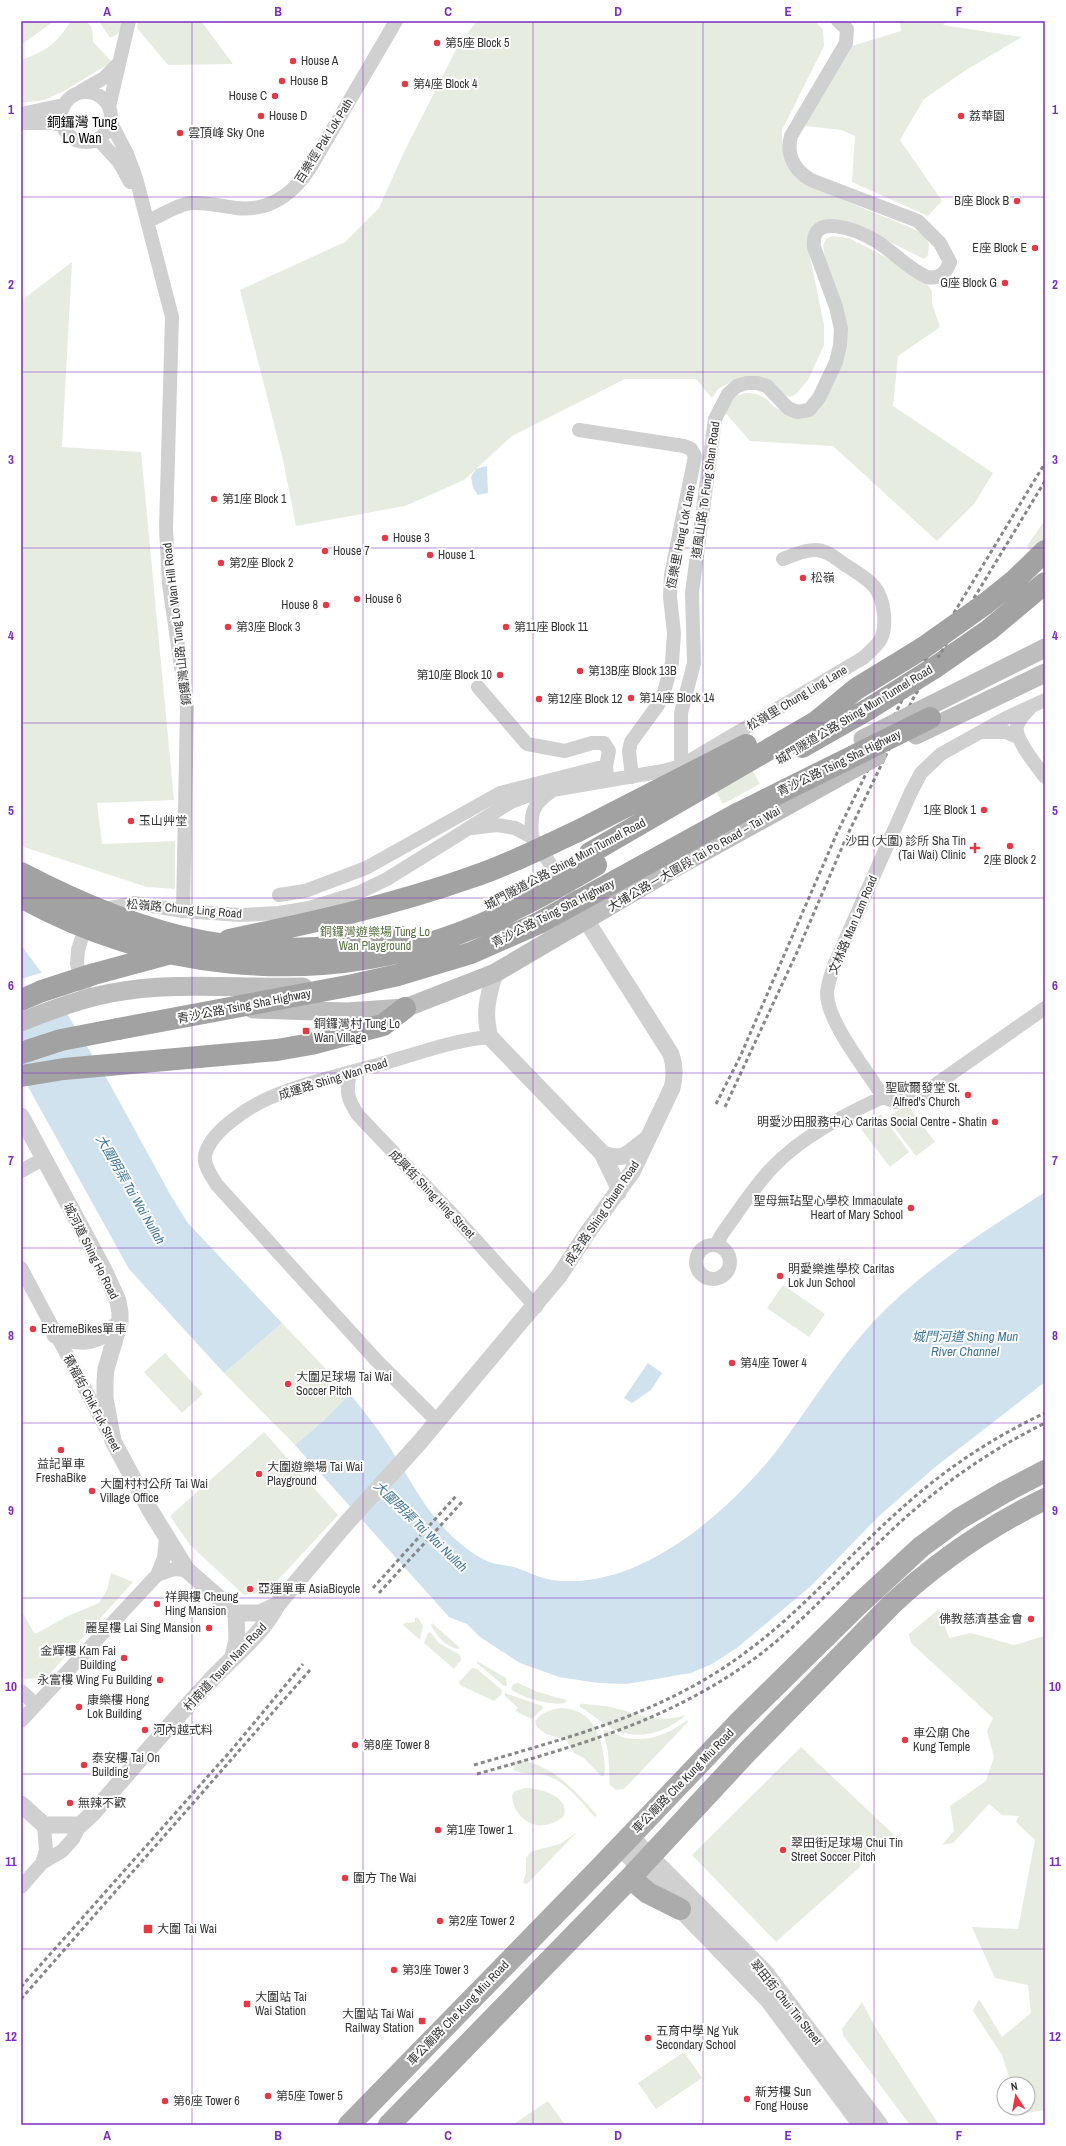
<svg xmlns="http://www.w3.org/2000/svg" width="1066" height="2146" viewBox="0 0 1066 2146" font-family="'Archivo Narrow','Noto Sans TC',sans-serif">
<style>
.green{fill:#e6ecdf}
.water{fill:#cfe2ee}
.pier{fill:#fff}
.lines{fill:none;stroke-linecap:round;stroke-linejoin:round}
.minor{stroke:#d0d0d0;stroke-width:14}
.tertiary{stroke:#d0d0d0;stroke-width:17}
.secondary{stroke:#bdbdbd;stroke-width:19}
.primary{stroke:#ababab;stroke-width:22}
.trunk{stroke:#a2a2a2;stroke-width:22}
.rail{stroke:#888;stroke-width:3;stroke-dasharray:4 3;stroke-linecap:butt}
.secondary-bridge{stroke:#bdbdbd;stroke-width:19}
.trunk-bridge{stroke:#a2a2a2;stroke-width:22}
.grid{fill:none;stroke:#7b2cbf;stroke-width:1;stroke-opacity:0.55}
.poi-dot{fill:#e63946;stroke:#fff;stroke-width:1.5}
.labels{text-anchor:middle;stroke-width:4;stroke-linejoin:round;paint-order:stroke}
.poi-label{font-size:12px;fill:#333;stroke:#fff;text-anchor:start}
.street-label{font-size:12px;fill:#333;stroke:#fff}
.park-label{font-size:12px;fill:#56703f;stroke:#fff}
.water-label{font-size:13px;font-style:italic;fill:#3f7597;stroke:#fff}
.quarter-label{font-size:14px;fill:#000;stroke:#fff}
.neatline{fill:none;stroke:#7b2cbf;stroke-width:1.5}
.grid-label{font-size:13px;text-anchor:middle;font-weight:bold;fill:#7b2cbf}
</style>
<rect width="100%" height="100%" fill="#fff"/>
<path class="green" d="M21,21H54L21,45Z
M71,21C90,21 93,22 93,42L112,62L62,92L44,100L21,103V60C48,50 55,45 71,21Z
M99,21H122L119,33L110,38Z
M138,21H201L233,64L168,65L137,28Z
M477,21H815L823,30L824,46L782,130C782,140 783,154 789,163C809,194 891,216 926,235L929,245L928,255L924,259L854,224L816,228L807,242L824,325V345L808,380L797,393L791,397L733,381L718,389L712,398L696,379H625L512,436L464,480L405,506L296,526L283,460L240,290L345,242L379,208L404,152L459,44Z
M900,21H947L943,25L1022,37L966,70L924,99L900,140L942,201L928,216L852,182L855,136L842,130L805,126L839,50L901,31Z
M832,236L849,238L921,276L932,291V303L940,327L898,356L893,406L993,473L974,504L937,541L833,446L750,441L723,410C731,395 747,388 763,397C768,399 771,405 775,407C780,411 788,411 793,413L807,405L838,349L823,245L826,239Z
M72,262L62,447L141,452L174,800L97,803L102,844L175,841V889L147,887L21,846V301Z
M1045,520V571L1027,546Z
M746,759L760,784L723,804L709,779Z
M907,1104L935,1142L916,1156L887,1118Z
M881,1114L909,1152L890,1167L861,1129Z
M783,1285L825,1314L809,1337L767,1308Z
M282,1323L350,1394L323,1421L295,1445L224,1373Z
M165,1353L203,1394L182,1413L144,1372Z
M264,1432L338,1515L267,1592L244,1595L190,1545L170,1516Z
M111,1573L133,1582L46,1678L25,1679L21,1675V1610L34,1633H37L66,1617L99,1603L107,1590Z
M939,1609L949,1638L971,1633L1014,1645L1045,1636V2110L1020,2114L1019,2108H1028V2084H1011L1002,2055L973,2011L979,1999L1002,2037L1031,2013L1028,1985L995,1978L972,1927L1018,1929L1035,1840L1016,1822L1019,1816L1002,1815L989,1804L953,1843L942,1845L954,1831L950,1806L986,1781L994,1757L987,1731L993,1718L911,1643L909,1634Z
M415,1618H418L423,1626L420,1640L403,1625L405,1623L415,1622Z
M432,1623L459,1647V1649C447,1648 437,1636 431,1626Z
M430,1632L439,1643L460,1655L461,1660L454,1669L424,1643L428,1633Z
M477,1661L506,1678L507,1686H504L477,1663Z
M472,1668L477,1669L502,1690L501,1695L494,1701L460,1685L459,1682Z
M518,1683L538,1692L566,1700V1702C557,1708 519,1697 511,1689L513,1684Z
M505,1693L542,1706L543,1708L532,1719L515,1711L518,1708L505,1696Z
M580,1704C585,1703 590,1705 595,1705C631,1707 649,1727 686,1715C664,1734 636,1742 609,1727C599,1721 590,1712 580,1707Z
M559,1708C585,1708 597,1724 602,1748C604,1756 606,1767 604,1776H601L584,1758L574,1753L566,1740L546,1734L537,1727L535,1722C539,1713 550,1710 559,1708Z
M687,1720L688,1722L624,1789L616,1790L610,1785L608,1752L603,1730C610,1730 618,1736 626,1738C649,1742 669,1734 687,1720Z
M801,1747L894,1835C876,1843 864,1847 860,1867L776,1942L692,1855Z
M518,1760C553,1764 575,1791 597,1815L595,1817C581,1802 566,1781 545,1775C536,1772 522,1775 514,1770L513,1764Z
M525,1788C539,1788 570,1796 564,1816C542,1835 515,1823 512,1796L515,1791Z
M577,1832L527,1884L523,1883L526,1873V1858L529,1854L533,1851L560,1844Z
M862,2002L874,2025L939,2125H910L843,2035L842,2029Z
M684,2052L702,2078L656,2109L638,2083Z
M548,2101L565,2125H512Z"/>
<path class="water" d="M487,466L488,493L478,495L473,488L471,477L476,469Z
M21,945L44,976L107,1079L170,1194L187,1222L282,1323L224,1373L129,1269L21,1074Z
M1045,1192V1382L934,1468L879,1516L811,1586L738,1647L712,1664L691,1673L627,1684L598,1683L559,1677L520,1663L480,1637L467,1624L449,1617L295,1445L323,1421L350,1394C363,1410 376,1426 387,1443C410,1478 427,1517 461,1544C469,1551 480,1558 489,1562C498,1565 508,1565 517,1568C528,1572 540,1578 552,1580C639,1592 729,1512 778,1449C810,1406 837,1361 874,1321C923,1269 985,1231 1045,1192Z
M648,1363L662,1373L651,1390L632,1403L624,1398Z"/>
<path class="pier" d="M44,972L62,1001L21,1017V979Z"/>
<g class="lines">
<path class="minor" d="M81,91L104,78L118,64
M61 117a25 25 0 1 1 50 0a25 25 0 1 1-50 0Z
M109,107L129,21
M21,114L63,105
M21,123H52L61,125
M111,123L127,154L136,178L172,317L166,528L169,584L187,708L183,911
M98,139L119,162L130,182
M148,221C162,215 176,205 191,203C206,202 221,206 236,208C270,212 293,194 310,168L396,21
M579,430L684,446L691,449L695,456L671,575L670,597L674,633L672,663L664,692L658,705L631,742L629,751L632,777
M478,687L527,744L565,751L592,743H604L609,751L606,766
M1030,708C1025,714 1019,719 1017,726C1014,739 1037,766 1045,777
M983,732H1006L1018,737
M681,766V713L694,663L692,593L715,419L728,394L737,386L747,383H757L767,386L788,408L797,412L809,410L819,398L836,362L840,345L841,329L836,307L814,247C810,210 859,231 876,241C894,252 908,269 927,277C939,279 946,273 950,262L940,243L918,221L811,180C794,170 786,155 791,136L846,43L847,29L838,21
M472,828L497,825L515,828L532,837L568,890
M532,837C530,814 532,804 552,791
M279,895L305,891L366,868L500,793L606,766L607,779
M88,999L77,964L78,950L83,934L96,916L109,908L134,903L183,911L240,915L279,913L309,908L358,893L387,879L511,802L535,793L663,771L681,766L863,658C880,643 886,638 884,614C881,586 870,581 847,566C837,560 828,550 815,550C804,550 793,555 783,559
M350,1072C346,1093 347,1098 358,1115L453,1215L536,1307
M883,1097C867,1070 829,1025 827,995C827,984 831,974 835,963L911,792L921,773L941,754L1004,719L1045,700
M21,1171L43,1159
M716,1245L722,1234C738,1212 753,1188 772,1168C801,1137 844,1115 883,1097L896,1102L918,1097L1045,1008
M696 1262a17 17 0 1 1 34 0a17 17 0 1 1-34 0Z
M21,1268L109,1434
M437,1421L376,1360L217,1185C212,1177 203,1165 205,1155C211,1131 247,1108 269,1098C305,1083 343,1074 381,1064C416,1054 453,1040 490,1037
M157,1575L164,1558L166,1537
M21,1691L35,1704
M21,1721L157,1575L174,1569L187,1570
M42,1863L46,1851L44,1825
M21,1887L42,1863L62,1851L73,1839L80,1825"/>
<path class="tertiary" d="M495,973C488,995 483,1015 490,1037L602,1153L617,1184L618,1193
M21,1116L104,1270L118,1301L120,1313V1322L106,1369L105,1381V1398L113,1441L150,1510L187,1570L236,1613H260L277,1605
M602,1153C626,1163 628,1152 647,1139
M55,1335C83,1346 98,1343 120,1322
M233,1656L237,1640L236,1613
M21,1804L44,1825H80L92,1814C131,1770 169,1725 209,1682C232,1657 261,1636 277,1605L344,1526L419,1443L559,1276L588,1232L632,1172L672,1088C675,1077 675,1066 671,1054L579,909
M630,1836L765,1972L880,2125
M620,1847L768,2000L861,2125"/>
<path class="secondary" d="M253,1009L347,1012L405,1008L495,973L669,871
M21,1022C50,1010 80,999 111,993C174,981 239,989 303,987"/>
<path class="primary" d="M630,1878L648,1893L680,1909
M349,2125L598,1870L740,1721L857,1606L921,1547L959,1519L1003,1493L1045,1471
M389,2125L630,1878L748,1751L892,1604C938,1561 988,1527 1045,1499"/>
<path class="trunk" d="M985,604L1015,580L1045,551
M934,668L989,630L1045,583
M802,747L867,710
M578,831L746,745
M590,853L816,722L856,689L923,648
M21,1000L42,991
M21,1053L61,1040L118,1029
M21,1076L64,1069L277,1050L311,1044L383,1025L405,1008"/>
<path class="rail" d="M716,1104L740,1057L837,833L906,692L1045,463
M725,1107L798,950L846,838L914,697L1045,481
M373,1588L456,1496
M379,1593L462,1502
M474,1765C573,1736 667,1713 750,1649C802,1610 845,1560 893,1516C938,1474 989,1439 1045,1413
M477,1774C580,1745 670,1721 758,1656C808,1618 849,1570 894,1528C940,1485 989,1451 1045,1423
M21,1987L234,1747L303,1664
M21,1999L310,1670"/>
<path class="secondary-bridge" d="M916,735L1045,673
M863,739L1045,648
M669,871L877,756"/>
<path class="trunk-bridge" d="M923,648L985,604
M867,710L934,668
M21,873C149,940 255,968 399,936
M21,897C150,968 306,987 446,938C499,920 548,893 596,865
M229,940C311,923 393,905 472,877C509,865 543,847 578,831
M42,991L94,974L168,954
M118,1029L353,985L398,975L471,953L539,923L739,813L930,718"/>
</g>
<path class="grid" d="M192,21V2125M363,21V2125M533,21V2125M703,21V2125M874,21V2125M21,197H1045M21,372H1045M21,548H1045M21,723H1045M21,898H1045M21,1073H1045M21,1248H1045M21,1423H1045M21,1598H1045M21,1774H1045M21,1949H1045"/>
<g class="poi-dot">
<circle cx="437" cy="43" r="4"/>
<circle cx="293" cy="61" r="4"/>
<circle cx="282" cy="81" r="4"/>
<circle cx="405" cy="84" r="4"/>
<circle cx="275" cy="96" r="4"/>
<circle cx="261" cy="116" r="4"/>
<circle cx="961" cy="116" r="4"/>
<circle cx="180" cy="133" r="4"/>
<circle cx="1017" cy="201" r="4"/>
<circle cx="1035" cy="248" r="4"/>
<circle cx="1005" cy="283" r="4"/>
<circle cx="214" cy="499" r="4"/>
<circle cx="385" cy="538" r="4"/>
<circle cx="325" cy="551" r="4"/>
<circle cx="430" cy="555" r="4"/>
<circle cx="221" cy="563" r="4"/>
<circle cx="803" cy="578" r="4"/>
<circle cx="357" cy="599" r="4"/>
<circle cx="326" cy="605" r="4"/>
<circle cx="228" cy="627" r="4"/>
<circle cx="506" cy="627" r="4"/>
<circle cx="580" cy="671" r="4"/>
<circle cx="500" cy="675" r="4"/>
<circle cx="631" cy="698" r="4"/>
<circle cx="539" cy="699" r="4"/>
<circle cx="984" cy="810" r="4"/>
<circle cx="131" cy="821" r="4"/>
<circle cx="1010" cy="846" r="4"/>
<path d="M973 842h4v4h4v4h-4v4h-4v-4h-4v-4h4z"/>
<rect x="302" y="1027" width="8" height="8" rx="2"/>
<circle cx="968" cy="1095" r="4"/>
<circle cx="995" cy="1122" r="4"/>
<circle cx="911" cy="1208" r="4"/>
<circle cx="780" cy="1276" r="4"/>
<circle cx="33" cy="1329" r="4"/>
<circle cx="732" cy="1363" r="4"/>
<circle cx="288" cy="1384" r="4"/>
<circle cx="61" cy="1450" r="4"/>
<circle cx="259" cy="1474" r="4"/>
<circle cx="92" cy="1491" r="4"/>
<circle cx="250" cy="1589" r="4"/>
<circle cx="157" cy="1604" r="4"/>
<circle cx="1031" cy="1619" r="4"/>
<circle cx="209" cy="1628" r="4"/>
<circle cx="124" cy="1658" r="4"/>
<circle cx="160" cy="1680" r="4"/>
<circle cx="79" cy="1707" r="4"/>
<circle cx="145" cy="1730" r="4"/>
<circle cx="905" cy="1740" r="4"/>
<circle cx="355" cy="1745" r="4"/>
<circle cx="84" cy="1765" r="4"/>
<circle cx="70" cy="1803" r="4"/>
<circle cx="438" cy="1830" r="4"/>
<circle cx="783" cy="1850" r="4"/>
<circle cx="345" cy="1878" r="4"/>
<circle cx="440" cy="1921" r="4"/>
<rect x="143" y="1924" width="10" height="10" rx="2"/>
<circle cx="394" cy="1970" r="4"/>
<rect x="243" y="2000" width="8" height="8" rx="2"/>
<rect x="418" y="2017" width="8" height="8" rx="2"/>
<circle cx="648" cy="2038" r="4"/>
<circle cx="268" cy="2096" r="4"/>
<circle cx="747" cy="2099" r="4"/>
<circle cx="165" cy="2101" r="4"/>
</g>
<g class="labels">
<g class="poi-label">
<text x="445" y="47">第5座 Block 5</text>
<text x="301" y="65">House A</text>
<text x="290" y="85">House B</text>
<text x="413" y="88">第4座 Block 4</text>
<text x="267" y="100" text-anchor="end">House C</text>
<text x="269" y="120">House D</text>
<text x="969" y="120">荔華園</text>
<text x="188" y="137">雲頂峰 Sky One</text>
<text x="1009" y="205" text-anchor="end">B座 Block B</text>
<text x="1027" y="252" text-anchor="end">E座 Block E</text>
<text x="997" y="287" text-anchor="end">G座 Block G</text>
<text x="222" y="503">第1座 Block 1</text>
<text x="393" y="542">House 3</text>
<text x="333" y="555">House 7</text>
<text x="438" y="559">House 1</text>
<text x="229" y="567">第2座 Block 2</text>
<text x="811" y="582">松嶺</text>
<text x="365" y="603">House 6</text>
<text x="318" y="609" text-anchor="end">House 8</text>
<text x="236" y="631">第3座 Block 3</text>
<text x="514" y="631">第11座 Block 11</text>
<text x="588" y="675">第13B座 Block 13B</text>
<text x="492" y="679" text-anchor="end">第10座 Block 10</text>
<text x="639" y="702">第14座 Block 14</text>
<text x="547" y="703">第12座 Block 12</text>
<text x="976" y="814" text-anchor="end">1座 Block 1</text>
<text x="139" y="825">玉山艸堂</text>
<text x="966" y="845" text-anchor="end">沙田 (大圍) 診所 Sha Tin<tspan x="966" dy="14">(Tai Wai) Clinic</tspan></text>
<text x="1010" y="864" text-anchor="middle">2座 Block 2</text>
<text x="314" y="1028">銅鑼灣村 Tung Lo<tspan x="314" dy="14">Wan Village</tspan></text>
<text x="960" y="1092" text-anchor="end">聖歐爾發堂 St.<tspan x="960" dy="14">Alfred's Church</tspan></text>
<text x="987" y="1126" text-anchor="end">明愛沙田服務中心 Caritas Social Centre - Shatin</text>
<text x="903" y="1205" text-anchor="end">聖母無玷聖心學校 Immaculate<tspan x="903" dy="14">Heart of Mary School</tspan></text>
<text x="788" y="1273">明愛樂進學校 Caritas<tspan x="788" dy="14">Lok Jun School</tspan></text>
<text x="41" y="1333">ExtremeBikes單車</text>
<text x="740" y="1367">第4座 Tower 4</text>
<text x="296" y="1381">大圍足球場 Tai Wai<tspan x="296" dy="14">Soccer Pitch</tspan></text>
<text x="61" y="1468" text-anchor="middle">益記單車<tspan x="61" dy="14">FreshaBike</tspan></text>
<text x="267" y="1471">大圍遊樂場 Tai Wai<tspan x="267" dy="14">Playground</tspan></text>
<text x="100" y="1488">大圍村村公所 Tai Wai<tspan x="100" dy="14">Village Office</tspan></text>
<text x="258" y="1593">亞運單車 AsiaBicycle</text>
<text x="165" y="1601">祥興樓 Cheung<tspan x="165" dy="14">Hing Mansion</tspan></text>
<text x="1023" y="1623" text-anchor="end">佛教慈濟基金會</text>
<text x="201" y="1632" text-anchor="end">麗星樓 Lai Sing Mansion</text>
<text x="116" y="1655" text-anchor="end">金輝樓 Kam Fai<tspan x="116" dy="14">Building</tspan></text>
<text x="152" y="1684" text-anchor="end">永富樓 Wing Fu Building</text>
<text x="87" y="1704">康樂樓 Hong<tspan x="87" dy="14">Lok Building</tspan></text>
<text x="153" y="1734">河內越式料</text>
<text x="913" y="1737">車公廟 Che<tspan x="913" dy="14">Kung Temple</tspan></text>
<text x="363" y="1749">第8座 Tower 8</text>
<text x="92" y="1762">泰安樓 Tai On<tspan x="92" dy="14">Building</tspan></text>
<text x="78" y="1807">無辣不歡</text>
<text x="446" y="1834">第1座 Tower 1</text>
<text x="791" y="1847">翠田街足球場 Chui Tin<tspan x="791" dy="14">Street Soccer Pitch</tspan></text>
<text x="353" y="1882">圍方 The Wai</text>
<text x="448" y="1925">第2座 Tower 2</text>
<text x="157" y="1933">大圍 Tai Wai</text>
<text x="402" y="1974">第3座 Tower 3</text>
<text x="255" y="2001">大圍站 Tai<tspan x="255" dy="14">Wai Station</tspan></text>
<text x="414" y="2018" text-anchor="end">大圍站 Tai Wai<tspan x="414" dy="14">Railway Station</tspan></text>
<text x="656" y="2035">五育中學 Ng Yuk<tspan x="656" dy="14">Secondary School</tspan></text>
<text x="755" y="2096">新芳樓 Sun<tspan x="755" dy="14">Fong House</tspan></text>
<text x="276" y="2100">第5座 Tower 5</text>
<text x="173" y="2105">第6座 Tower 6</text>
</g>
<g class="street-label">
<text transform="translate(324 141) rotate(-58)" y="4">百樂徑 Pak Lok Path</text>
<text transform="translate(706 490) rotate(-82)" y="4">道風山路 To Fung Shan Road</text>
<text transform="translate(681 537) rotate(-79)" y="4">恆樂里 Hang Lok Lane</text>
<text transform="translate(177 624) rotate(-97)" y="4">銅鑼灣山路 Tung Lo Wan Hill Road</text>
<text transform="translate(797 698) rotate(-31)" y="4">松嶺里 Chung Ling Lane</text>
<text transform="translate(854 715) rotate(-31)" y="4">城門隧道公路 Shing Mun Tunnel Road</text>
<text transform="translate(839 763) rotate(-26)" y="4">青沙公路 Tsing Sha Highway</text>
<text transform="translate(694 859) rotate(-30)" y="4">大埔公路－大圍段 Tai Po Road – Tai Wai</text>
<text transform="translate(565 864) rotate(-28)" y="4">城門隧道公路 Shing Mun Tunnel Road</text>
<text transform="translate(184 909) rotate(5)" y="4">松嶺路 Chung Ling Road</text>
<text transform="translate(553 913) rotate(-27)" y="4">青沙公路 Tsing Sha Highway</text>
<text transform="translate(853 925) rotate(-67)" y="4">文林路 Man Lam Road</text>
<text transform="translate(244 1006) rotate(-11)" y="4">青沙公路 Tsing Sha Highway</text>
<text transform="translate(333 1079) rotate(-17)" y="4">成運路 Shing Wan Road</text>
<text transform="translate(432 1194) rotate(46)" y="4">成興街 Shing Hing Street</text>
<text transform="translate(602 1213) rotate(-56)" y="4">成全路 Shing Chuen Road</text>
<text transform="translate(91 1251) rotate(63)" y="4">城河道 Shing Ho Road</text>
<text transform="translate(92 1403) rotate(62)" y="4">積福街 Chik Fuk Street</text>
<text transform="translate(225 1667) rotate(-47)" y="4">村南道 Tsuen Nam Road</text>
<text transform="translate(683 1781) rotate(-46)" y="4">車公廟路 Che Kung Miu Road</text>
<text transform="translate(786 2002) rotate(51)" y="4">翠田街 Chui Tin Street</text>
<text transform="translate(458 2013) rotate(-46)" y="4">車公廟路 Che Kung Miu Road</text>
</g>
<g class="park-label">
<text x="375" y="936">銅鑼灣遊樂場 Tung Lo<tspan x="375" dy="14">Wan Playground</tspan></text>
</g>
<g class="water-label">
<text transform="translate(131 1189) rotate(60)" y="5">大圍明渠 Tai Wai Nullah</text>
<text x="965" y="1341">城門河道 Shing Mun<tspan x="965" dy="15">River Channel</tspan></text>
<text transform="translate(421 1526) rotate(44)" y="5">大圍明渠 Tai Wai Nullah</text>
</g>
<g class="quarter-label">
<text x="82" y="127">銅鑼灣 Tung<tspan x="82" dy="16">Lo Wan</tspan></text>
</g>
</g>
<rect width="1066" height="2146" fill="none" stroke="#ffffff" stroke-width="44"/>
<g transform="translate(1016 2096) rotate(349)"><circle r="19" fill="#ffffff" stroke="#adadad"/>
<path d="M0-3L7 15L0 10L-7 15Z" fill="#e63946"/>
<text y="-6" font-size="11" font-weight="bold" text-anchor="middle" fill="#333333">N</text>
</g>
<rect x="22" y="22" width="1022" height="2102" class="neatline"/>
<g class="grid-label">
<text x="107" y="16">A</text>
<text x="278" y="16">B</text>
<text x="448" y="16">C</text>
<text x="618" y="16">D</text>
<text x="788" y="16">E</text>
<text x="959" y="16">F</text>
<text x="11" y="114">1</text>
<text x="1055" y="114">1</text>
<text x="11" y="289">2</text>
<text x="1055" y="289">2</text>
<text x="11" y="464">3</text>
<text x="1055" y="464">3</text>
<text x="11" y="640">4</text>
<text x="1055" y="640">4</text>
<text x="11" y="815">5</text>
<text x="1055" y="815">5</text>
<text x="11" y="990">6</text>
<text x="1055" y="990">6</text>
<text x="11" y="1165">7</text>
<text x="1055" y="1165">7</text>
<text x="11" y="1340">8</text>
<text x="1055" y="1340">8</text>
<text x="11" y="1515">9</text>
<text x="1055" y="1515">9</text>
<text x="11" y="1691">10</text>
<text x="1055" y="1691">10</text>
<text x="11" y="1866">11</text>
<text x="1055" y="1866">11</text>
<text x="11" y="2041">12</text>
<text x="1055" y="2041">12</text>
<text x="107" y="2140">A</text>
<text x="278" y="2140">B</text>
<text x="448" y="2140">C</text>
<text x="618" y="2140">D</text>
<text x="788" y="2140">E</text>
<text x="959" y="2140">F</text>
</g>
</svg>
